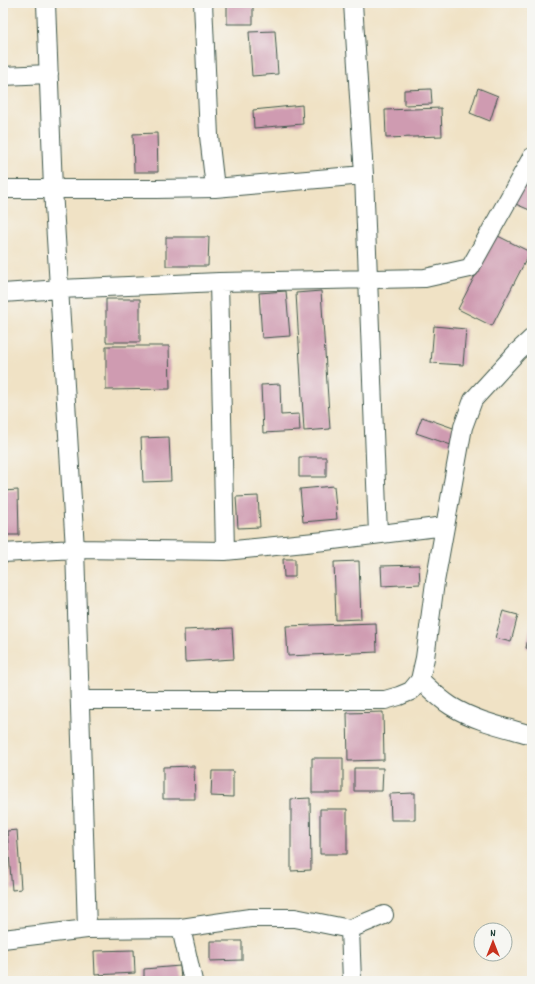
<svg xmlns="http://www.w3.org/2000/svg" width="535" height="984" viewBox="0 0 535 984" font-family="Dekko,sans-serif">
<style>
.building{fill:#cf9bb1}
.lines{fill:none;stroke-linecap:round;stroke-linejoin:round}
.minor-casing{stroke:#3e564a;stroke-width:20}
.minor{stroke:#fff;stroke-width:18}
</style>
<rect width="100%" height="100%" fill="#f6f6f2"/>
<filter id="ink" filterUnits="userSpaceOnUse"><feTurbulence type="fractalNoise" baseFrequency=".025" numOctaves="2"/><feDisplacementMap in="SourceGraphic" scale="8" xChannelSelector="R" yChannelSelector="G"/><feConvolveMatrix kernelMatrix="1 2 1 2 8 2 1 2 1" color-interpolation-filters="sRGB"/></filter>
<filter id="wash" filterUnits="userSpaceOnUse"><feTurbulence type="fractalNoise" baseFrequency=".012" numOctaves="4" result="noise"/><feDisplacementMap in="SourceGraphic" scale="16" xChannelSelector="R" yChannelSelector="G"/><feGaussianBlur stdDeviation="0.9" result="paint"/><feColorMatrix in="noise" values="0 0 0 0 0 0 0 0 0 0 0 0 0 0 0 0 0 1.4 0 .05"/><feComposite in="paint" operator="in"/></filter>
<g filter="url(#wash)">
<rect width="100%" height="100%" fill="#f0e2c5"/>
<g id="blocks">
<path class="building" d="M227,3H253V24H227Z
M275,31L278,74L252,76L249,32Z
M478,88L498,96L490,121L470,113Z
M431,89L432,104L404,105V90Z
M302,105L303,124L254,128L253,110Z
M441,108L442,136L386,138L385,110Z
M157,133L158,172H134L133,134Z
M532,163V211L511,202Z
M496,235L530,252L492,326L458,309Z
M166,237H209L208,266H166Z
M286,291L290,336L262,338L259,293Z
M321,291L330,429L304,431L296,293Z
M106,299H140V342H106Z
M434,326L466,329L463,365L431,363Z
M106,346H169L170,389L106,390Z
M280,384L281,415L299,414L300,431L263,433L261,385Z
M422,417L456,429L451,445L416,433Z
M169,437L171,481L143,482L141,438Z
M299,457H326V477H299Z
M334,486L337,519L303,522L300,489Z
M18,490L19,535H3V491Z
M258,496L260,527L238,528L236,497Z
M283,559H295V577H284Z
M359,561L361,619L336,620L334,562Z
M419,565L420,584L382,586L381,566Z
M503,611L518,615L511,642L495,638Z
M376,623L377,652L288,656L286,626Z
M531,624H532V649L526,648Z
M232,628L234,659L185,662L184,630Z
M383,712L384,760L348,761L347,713Z
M312,758H343V793H312Z
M194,766L195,799H163V767Z
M354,768H383L382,791H354Z
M212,771H233V797L211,796Z
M415,793V820H391L390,794Z
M310,798L311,870L291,871V799Z
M320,809H347V854H320Z
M17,830L21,889L12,890L7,831Z
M210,941H242V960L210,961Z
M134,950L135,973L95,975L94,951Z
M180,966L181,981H144V969Z"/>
</g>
</g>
<g filter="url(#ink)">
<use href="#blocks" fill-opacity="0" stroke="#3e564a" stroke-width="1"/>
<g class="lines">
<defs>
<path id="minor" d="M46,3L53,189L75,549L87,929L181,928L250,918H295L350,929L384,915
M203,3L209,136L215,188
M353,3L364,175L378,534
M3,76L49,74
M3,189H156L215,188L364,175
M219,282L225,551
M3,293L60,289L219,282L425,278L470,268L532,157
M3,553L75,549L225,551L325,541L445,526
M420,680C430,689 440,699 451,706C475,721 504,727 532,735
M80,700H385L399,696L411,691L420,680L425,658L435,582L463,427L473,400L517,352L532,338
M181,928L193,981
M350,929L352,981
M3,939L87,929"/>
</defs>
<use href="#minor" class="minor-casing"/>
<use href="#minor" class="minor"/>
</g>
</g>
<rect width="535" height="984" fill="none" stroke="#f6f6f2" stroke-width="16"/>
<g transform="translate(493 942)"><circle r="19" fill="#f6f6f2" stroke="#a0aca6"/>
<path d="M0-3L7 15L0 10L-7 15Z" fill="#c8321e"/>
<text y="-6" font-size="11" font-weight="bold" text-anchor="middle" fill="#1f3d34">N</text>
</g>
</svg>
